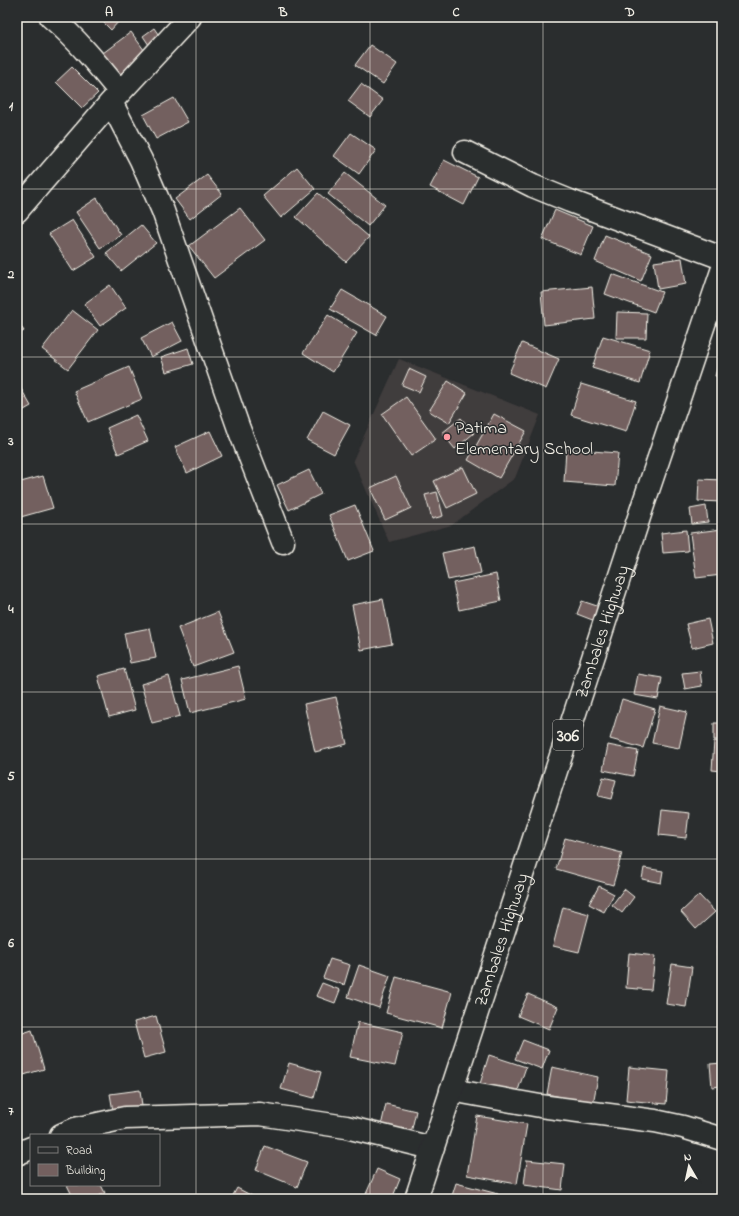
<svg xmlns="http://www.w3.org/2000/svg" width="739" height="1216" viewBox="0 0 739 1216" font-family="'Indie Flower',sans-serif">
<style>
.built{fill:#403c3d}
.building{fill:#73605f;stroke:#f4f1e8}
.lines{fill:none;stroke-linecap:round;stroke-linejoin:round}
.minor-casing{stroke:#f4f1e8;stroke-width:25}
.major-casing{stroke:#f4f1e8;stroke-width:25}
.minor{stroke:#2a2d2e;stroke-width:22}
.major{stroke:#2a2d2e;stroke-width:22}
.grid{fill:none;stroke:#f4f1e8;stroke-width:1;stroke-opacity:0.55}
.poi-dot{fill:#ff9aa2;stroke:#2a2d2e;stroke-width:1.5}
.labels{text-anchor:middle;stroke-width:3;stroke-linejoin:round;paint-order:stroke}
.shield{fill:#2a2d2e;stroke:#b7b6b0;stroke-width:1}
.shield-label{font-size:17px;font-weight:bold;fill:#f4f1e8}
.poi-label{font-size:18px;fill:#f4f1e8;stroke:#2a2d2e;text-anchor:start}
.street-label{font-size:18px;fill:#f4f1e8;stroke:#2a2d2e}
.neatline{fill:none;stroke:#f4f1e8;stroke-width:1.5}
.grid-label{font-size:13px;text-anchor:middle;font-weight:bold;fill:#f4f1e8}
</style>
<rect width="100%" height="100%" fill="#2a2d2e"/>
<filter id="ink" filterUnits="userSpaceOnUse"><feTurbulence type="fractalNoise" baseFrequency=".025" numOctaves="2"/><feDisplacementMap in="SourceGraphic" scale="8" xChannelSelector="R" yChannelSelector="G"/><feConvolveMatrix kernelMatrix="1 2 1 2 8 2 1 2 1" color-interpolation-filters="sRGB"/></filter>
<g filter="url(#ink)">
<path class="built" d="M399,359L540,415L515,478L452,525L389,542L353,460Z"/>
<path class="building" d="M103,17H115L119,21L111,30L101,20Z
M154,28L162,40L151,48L143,36Z
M131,32L147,54L115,78L99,56Z
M370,45L397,64L383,84L355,65Z
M72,67L98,93L82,108L56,82Z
M361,84L383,100L370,117L348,101Z
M174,98L188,122L156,139L143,115Z
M351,133L376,150L359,174L334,156Z
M444,160L478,177L464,205L430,187Z
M297,167L315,189L281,218L263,196Z
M345,173L385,205L368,226L328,194Z
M207,175L222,194L190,219L175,199Z
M318,193L369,237L346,262L296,217Z
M97,198L121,235L100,248L76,212Z
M240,208L265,240L214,278L189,246Z
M555,210L593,226L581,255L542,239Z
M72,220L96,257L73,271L49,234Z
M141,225L156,243L121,271L106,253Z
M605,235L652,254L641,281L595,261Z
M682,258L686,284L658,289L654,262Z
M612,274L662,292L654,312L605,294Z
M110,285L126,308L100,326L84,304Z
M592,287L595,319L544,325L541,292Z
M342,290L387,316L376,335L330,309Z
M72,310L98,330L68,369L42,349Z
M617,312L647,313L646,338H616Z
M328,315L357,333L333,372L303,353Z
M17,321L24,331L17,335Z
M172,322L182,341L151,357L141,338Z
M603,336L650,350L640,383L592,368Z
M522,343L559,359L546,389L509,373Z
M188,348L193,364L166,372L161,357Z
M722,351V377L715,376Z
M129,367L142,399L88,422L74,391Z
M409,369L426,377L419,392L402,385Z
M448,381L467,393L449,423L429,411Z
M581,384L636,401L626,432L571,415Z
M20,387L31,406L17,414V389Z
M406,397L436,439L411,456L382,414Z
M323,411L350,425L334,454L307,440Z
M494,414L526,431L499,478L468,460Z
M136,415L148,441L118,454L107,428Z
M461,418L474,433L455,449L442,433Z
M210,431L222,456L187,473L175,447Z
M566,449L618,453L615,486L564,482Z
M463,467L476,494L447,508L434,481Z
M309,470L321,494L289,510L277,485Z
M43,476L53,508L17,518V483Z
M396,476L411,508L385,520L370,488Z
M699,479L722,480V502L698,501Z
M437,492L443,516L432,519L425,495Z
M355,505L374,551L348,561L329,515Z
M706,506L708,522L692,524L690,509Z
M722,529V575L696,578L690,533Z
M686,530L688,551L663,553L661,533Z
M475,546L481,573L448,580L442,553Z
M496,574L501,601L459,610L453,583Z
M383,599L392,644L361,650L352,605Z
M582,601L600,607L595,621L577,614Z
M218,612L234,652L193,667L178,628Z
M708,619L713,643L692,648L686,624Z
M150,628L156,658L130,663L124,633Z
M718,633H722V666H721Z
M238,666L246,699L190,713L182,680Z
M124,669L135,710L109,717L98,676Z
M700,671L702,686L685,689L682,673Z
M638,674L662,678L658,699L634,695Z
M169,676L180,716L152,723L141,684Z
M336,697L347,744L315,752L304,704Z
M622,699L655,709L643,748L610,739Z
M660,706L687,712L679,748L652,743Z
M714,723H722V740H714Z
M714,741L722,742V771L712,770Z
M608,745L638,751L633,776L603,770Z
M603,777L616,780L611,799L598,796Z
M662,810L689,813L686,838L659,835Z
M565,838L622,853L613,885L556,869Z
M644,868L663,871L661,883L642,879Z
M599,886L614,894L604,912L589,904Z
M624,889L634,897L622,913L612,905Z
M699,895L715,912L696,929L681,912Z
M563,907L589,914L579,952L553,946Z
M720,932H722V955H717Z
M629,953L655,956L651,990L626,988Z
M330,959L350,965L344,985L323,978Z
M672,964L692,967L686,1007L666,1004Z
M359,965L390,976L379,1008L348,997Z
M396,977L452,992L442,1028L386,1013Z
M322,983L340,990L335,1003L316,996Z
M528,994L558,1007L549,1029L518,1016Z
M156,1016L166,1052L144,1058L134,1022Z
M358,1022L403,1032L395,1066L350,1057Z
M32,1030L44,1069L17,1077V1035Z
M523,1040L549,1050L542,1069L515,1059Z
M489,1055L526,1067L515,1099L479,1087Z
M289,1063L321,1072L314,1098L281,1089Z
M722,1063V1086L712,1087L710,1064Z
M552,1067L598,1077L593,1104L547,1094Z
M629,1067L669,1071L666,1104L626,1100Z
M140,1090L142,1106L113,1111L110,1094Z
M386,1104L416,1111L411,1133L381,1126Z
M477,1116L527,1124L517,1184L467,1175Z
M265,1146L307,1162L297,1187L256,1170Z
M527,1160L565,1164L562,1190L524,1185Z
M377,1169L400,1179L392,1199H377L366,1194Z
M456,1183L498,1194L497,1199H451Z
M67,1185H101L105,1193L92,1199H74Z
M237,1188L258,1199H231Z"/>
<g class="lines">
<defs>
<path id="minor" d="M51,17C77,39 98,65 120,92
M111,102L141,160L163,211L239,429L283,542
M465,152L533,186L570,201L722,258
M17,211L111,102L190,17
M451,1090L540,1106L655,1121L683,1127L722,1139
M61,1135L75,1129L125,1118L260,1114L346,1127L432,1148
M17,1154L31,1148"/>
<g id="major">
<path id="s1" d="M416,1199L643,505L722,271"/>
</g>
</defs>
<use href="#minor" class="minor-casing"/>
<use href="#major" class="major-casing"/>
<use href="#minor" class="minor"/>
<use href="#major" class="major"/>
</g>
</g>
<path class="grid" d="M196,17V1199M370,17V1199M543,17V1199M17,189H722M17,357H722M17,524H722M17,692H722M17,859H722M17,1027H722"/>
<circle class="poi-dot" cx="447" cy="437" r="4"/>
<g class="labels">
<rect class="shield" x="553" y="720" width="30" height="30" rx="3"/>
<g class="shield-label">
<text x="568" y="741">306</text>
</g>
<g class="poi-label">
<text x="455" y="433">Patima<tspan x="455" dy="21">Elementary School</tspan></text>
</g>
<g class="street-label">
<text dy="6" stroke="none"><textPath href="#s1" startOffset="597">Zambales Highway</textPath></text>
<text dy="6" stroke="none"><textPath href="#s1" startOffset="273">Zambales Highway</textPath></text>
</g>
</g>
<rect width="739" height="1216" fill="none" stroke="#2a2d2e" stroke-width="44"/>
<rect x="30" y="1134" width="130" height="52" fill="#2a2d2e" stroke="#7b7b78"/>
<rect x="38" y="1147" width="20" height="6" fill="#2a2d2e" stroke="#7b7b78"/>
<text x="66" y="1154" font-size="12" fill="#f4f1e8">Road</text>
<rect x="38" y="1164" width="20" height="12" fill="#73605f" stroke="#7b7b78"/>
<text x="66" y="1174" font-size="12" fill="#f4f1e8">Building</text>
<g transform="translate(689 1166) rotate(351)" stroke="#2a2d2e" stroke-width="3" paint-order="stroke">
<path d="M0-3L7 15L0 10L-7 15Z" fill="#f4f1e8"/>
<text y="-6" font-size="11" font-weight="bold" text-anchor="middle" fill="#f4f1e8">N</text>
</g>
<rect x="22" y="22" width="695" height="1172" class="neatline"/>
<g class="grid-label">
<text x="109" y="16">A</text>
<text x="283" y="16">B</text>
<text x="456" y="16">C</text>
<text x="630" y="16">D</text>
<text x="11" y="110">1</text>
<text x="11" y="278">2</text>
<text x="11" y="445">3</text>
<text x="11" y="613">4</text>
<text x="11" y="780">5</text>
<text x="11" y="947">6</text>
<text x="11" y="1115">7</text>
</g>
</svg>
